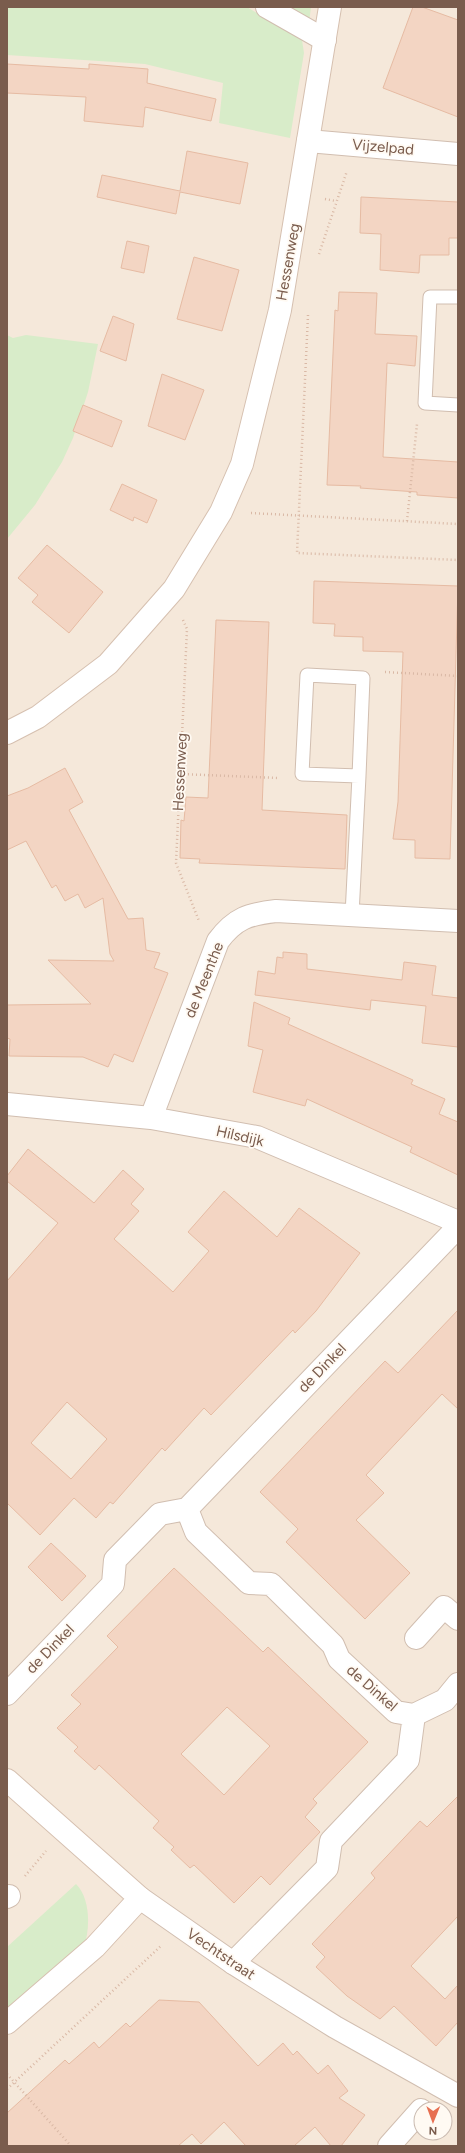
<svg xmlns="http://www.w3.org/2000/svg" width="465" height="2153" viewBox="0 0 465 2153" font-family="Figtree,sans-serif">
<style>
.residential{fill:#f5e8da;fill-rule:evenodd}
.green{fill:#d8ecc9}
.building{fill:#f3d5c3;stroke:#e6bba3;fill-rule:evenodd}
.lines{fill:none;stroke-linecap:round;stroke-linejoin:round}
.service-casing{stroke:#d1beb0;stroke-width:15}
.minor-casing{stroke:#d1beb0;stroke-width:24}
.tertiary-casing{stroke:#d1beb0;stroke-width:24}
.secondary-casing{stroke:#d6c0b0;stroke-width:24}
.path{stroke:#d9b8a5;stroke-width:2.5;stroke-dasharray:1 3;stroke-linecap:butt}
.service{stroke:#fff;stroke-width:13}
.minor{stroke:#fff;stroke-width:22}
.tertiary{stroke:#fff;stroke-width:22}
.secondary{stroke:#fff;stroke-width:22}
.labels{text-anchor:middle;stroke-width:3.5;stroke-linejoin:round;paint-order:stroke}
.street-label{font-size:15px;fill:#7a5c4d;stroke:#fffaf3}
</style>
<rect width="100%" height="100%" fill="#fdf6ec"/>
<path class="residential" d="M7,7H458V2146H7ZM421,2109H445V2133H421Z"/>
<path class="green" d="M7,7H247L302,40L304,53L290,138L219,123L223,83L145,64L7,55Z
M276,7H311L309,23Z
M7,335L13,338L26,335L98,344L88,392L73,438L62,462L35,505L7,539Z
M76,1884C91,1899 90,1929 84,1947L7,2011V1947Z"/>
<path class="building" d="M413,7H422L458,20V117L383,88Z
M7,64L89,69V64L148,69L147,83L216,99L211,121L145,107L143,127L84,121L86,97L7,93Z
M187,151L248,163L240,204L180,192L176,214L97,197L102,175L180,191Z
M361,197L458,202V238H449V255H420L419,273L380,270L381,234L360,233Z
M127,241L149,246L144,273L121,268Z
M194,257L239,270L222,331L177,319Z
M339,292L377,293L375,334L417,336L415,366L387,363L383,457L458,462V498L417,495V492L360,488L361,486L327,485L335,310L338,311Z
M113,316L134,324L126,361L100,351Z
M162,374L204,390L185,440L148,426Z
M83,405L122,421L112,447L73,431Z
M122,484L157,500L147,523L134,517L133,521L110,510Z
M47,545L103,592L69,633L32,602L38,595L18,578Z
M314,581L458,586L450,859L415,858V840L393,839L398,802L403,652L363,651V637L334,636L335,624L313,623Z
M216,620L269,622L262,810L347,815L345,869L199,863L200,859L180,858L181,820L184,821L186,797L208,798Z
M65,768L83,802L69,810L128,919L143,918L146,950L160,953L154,968L168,973L133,1062L114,1054L108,1067L83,1057L9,1056L10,1039L7,1038V1005L91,1004L48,960L114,961L110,954L103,898L85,908L78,894L65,901L56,885L52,888L26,841L7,850V796L28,788Z
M283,952L307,954V969L402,980L404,962L436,966L432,995L458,998V1047L422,1043L426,1006L371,1000L370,1010L255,995L258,971L275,974L277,957L283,958Z
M254,1002L290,1018L288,1024L413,1080L411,1084L445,1099L439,1114L458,1122V1175L410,1152L412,1147L307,1099L305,1106L253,1092L263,1050L248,1046Z
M28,1149L94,1203L123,1170L144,1189L131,1204L139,1211L114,1239L173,1292L209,1251L188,1232L224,1191L277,1237L299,1208L360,1253L316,1311L295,1333L293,1330L211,1415L204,1408L165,1451L162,1448L113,1504L110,1502L96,1518L74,1498L40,1535L7,1503V1281L58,1223L7,1181V1176ZM67,1402L107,1439L71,1479L31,1443Z
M458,1310V1409L442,1394L366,1475L384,1493L356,1520L410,1573L365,1619L286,1542L298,1529L260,1492L385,1361L398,1373Z
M51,1543L86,1576L62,1601L28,1567Z
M174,1568L263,1652L268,1647L368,1742L313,1799L317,1803L305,1817L320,1832L270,1885L261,1876L234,1903L194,1865L190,1868L171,1850L174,1847L153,1828L159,1821L99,1765L95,1770L74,1751L78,1747L57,1728L81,1704L71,1695L118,1647L107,1636ZM227,1707L270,1746L224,1795L181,1754Z
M458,1796V1916L411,1966L445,1999L458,1985V2022L436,2046L394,2006L380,2019L347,1996L316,1967L325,1957L312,1944L375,1878L371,1873L420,1821L427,1827Z
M159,2000L199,2002L258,2066L283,2043L293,2055L297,2051L318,2074L328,2065L348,2091L339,2098L365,2115L341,2146H331L315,2127L294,2146H246L224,2122L201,2144L192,2134L178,2146H7V2113L65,2060L69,2064L94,2042L99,2048L126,2023L130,2027Z"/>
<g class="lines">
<defs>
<path id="service" d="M458,297H430L425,403L458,405
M352,915L359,776L302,774L307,675L363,678L359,776"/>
<path id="minor" d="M267,7L325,40
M308,141L458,154
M7,1104L151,1118L257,1137L458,1222
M151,1118L218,941C235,918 249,914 276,911L458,921
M187,1509L196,1532L249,1583L271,1584L333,1645L339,1659L396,1712L414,1715L445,1700L458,1684
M416,1638L444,1607L458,1619
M7,1694L113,1584L115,1560L160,1514L187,1509L458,1227
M7,1897L9,1896
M233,1963L327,1868L331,1841L408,1760L414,1715
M389,2146L421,2110"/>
<path id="tertiary" d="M140,1898L233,1963L335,2027L458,2096"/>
<path id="secondary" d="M7,733L38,717L108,664L174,589L221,512L242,464L280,310L330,7
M7,1780L140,1898L95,1947L7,2023"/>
</defs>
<use href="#service" class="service-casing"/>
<use href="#minor" class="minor-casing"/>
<use href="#tertiary" class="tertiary-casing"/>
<use href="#secondary" class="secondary-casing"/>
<path class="path" d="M325,199L336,201
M319,254L347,171
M308,315L297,553L458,560
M251,513L458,524
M407,521L417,424
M183,620L187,629L176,863L199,921
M385,672L458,676
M180,774L279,778
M25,1876L46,1851
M7,2074L71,2146
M7,2089L162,1945"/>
<use href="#service" class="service"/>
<use href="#minor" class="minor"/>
<use href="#tertiary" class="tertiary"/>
<use href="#secondary" class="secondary"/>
</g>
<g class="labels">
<g class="street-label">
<text transform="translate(383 147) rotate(5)" y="5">Vijzelpad</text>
<text transform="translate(288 262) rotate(-80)" y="5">Hessenweg</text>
<text transform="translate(180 772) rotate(-87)" y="5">Hessenweg</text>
<text transform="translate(204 980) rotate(-68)" y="5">de Meenthe</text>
<text transform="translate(240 1136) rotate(13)" y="5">Hilsdijk</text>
<text transform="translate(322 1368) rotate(-46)" y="5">de Dinkel</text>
<text transform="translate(50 1649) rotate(-46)" y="5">de Dinkel</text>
<text transform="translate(372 1688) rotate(41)" y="5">de Dinkel</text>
<text transform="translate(221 1954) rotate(34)" y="5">Vechtstraat</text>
</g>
</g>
<rect width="465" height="2153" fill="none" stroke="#7a5c4d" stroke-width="16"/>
<g transform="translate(433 2121) rotate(181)"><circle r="19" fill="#fffaf3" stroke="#cabbb1"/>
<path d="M0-3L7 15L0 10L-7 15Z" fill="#e76f51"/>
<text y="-6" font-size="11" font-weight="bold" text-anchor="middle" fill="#7a5c4d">N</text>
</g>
</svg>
